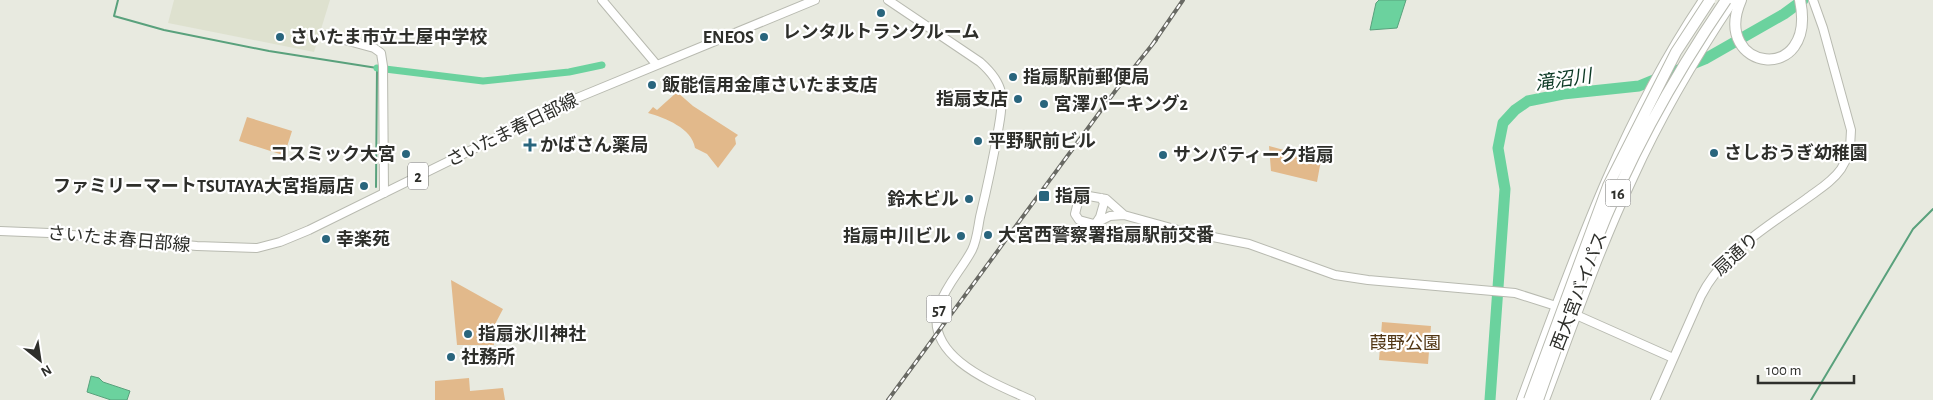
<svg xmlns="http://www.w3.org/2000/svg" width="1933" height="400" viewBox="0 0 1933 400" font-family="'Alegreya Sans','Noto Sans JP',sans-serif">
<style>
.built{fill:#dee1cf}
.green{fill:#e2b98b}
.water{fill:#6bd29e;stroke:#59a17c}
.lines{fill:none;stroke-linecap:round;stroke-linejoin:round}
.stream{stroke:#59a17c;stroke-width:2}
.canal{stroke:#6bd29e;stroke-width:7}
.river{stroke:#6bd29e;stroke-width:11}
.secondary-casing{stroke:#b8bab0;stroke-width:10}
.primary-casing{stroke:#b8bab0;stroke-width:10}
.highway-casing{stroke:#b8bab0;stroke-width:12}
.secondary{stroke:#fff;stroke-width:8}
.primary{stroke:#fff;stroke-width:8}
.highway{stroke:#fff;stroke-width:10}
.rail-casing{stroke:#686963;stroke-width:4}
.rail{stroke:#fff;stroke-width:2;stroke-dasharray:5.5;stroke-linecap:butt}
.highway-bridge-casing{stroke:#b8bab0;stroke-width:12;stroke-linecap:butt}
.highway-bridge{stroke:#fff;stroke-width:10}
.poi-dot{fill:#29657d;stroke:#fff;stroke-width:2}
.labels{text-anchor:middle;stroke-width:4.5;stroke-linejoin:round;paint-order:stroke}
.shield{fill:#fff;stroke:#6d6d6b;stroke-width:1}
.shield-label{font-size:16px;font-weight:bold;fill:#2e2f2b}
.poi-label{font-size:18px;font-weight:bold;fill:#2e2f2b;stroke:#fff;text-anchor:start}
.street-label{font-size:18px;fill:#2e2f2b;stroke:#fff}
.park-label{font-size:18px;fill:#513614;stroke:#fff}
.water-label{font-size:19px;font-style:italic;fill:#0b3924;stroke:#fff}
</style>
<rect width="100%" height="100%" fill="#e8eae0"/>
<path class="built" d="M174,0H330L314,52L168,23Z"/>
<path class="green" d="M677,92L693,106L738,135L735,138L736,144L718,168L707,154L695,148C692,128 665,118 648,113L653,107L657,110Z
M247,117L292,131L285,153L283,155L239,141Z
M1269,146L1321,160L1317,182L1271,171Z
M451,280L503,309L493,328L494,345H457Z
M1382,322L1431,326L1428,364L1379,360Z
M469,378L470,391L503,388L505,400H435V381Z"/>
<path class="water" d="M1379,0H1406L1397,28L1370,30L1376,3Z
M91,376L99,378L103,382L130,391L127,400H111L87,392Z"/>
<g class="lines">
<path class="stream" d="M118,0L114,16L164,30L269,51L377,68L376,187
M1811,400L1913,229L1933,209"/>
<path class="canal" d="M377,68L483,81L569,72L602,65"/>
<path class="river" d="M1490,400L1505,189L1498,148L1503,123L1515,110L1528,101L1563,94L1639,86L1705,59L1784,14L1803,0"/>
<defs>
<path id="secondary" d="M602,0L656,64
M326,35L374,48L381,53L383,66L384,193
M1124,215L1110,216L1094,224L1079,220L1075,214L1079,198L1083,195L1106,199L1124,215L1131,217L1182,231L1249,244L1335,275L1368,280L1515,293L1556,306L1673,358
M1096,223L1100,217L1104,203L1101,198
M1521,400C1572,262 1620,123 1703,0
M1545,400C1573,326 1599,250 1633,178C1661,116 1696,57 1734,0
M1655,400L1701,296C1723,252 1767,227 1806,199C1818,190 1832,182 1841,169C1849,157 1851,144 1851,130L1823,28L1813,0"/>
<path id="primary" d="M888,0L980,62C989,70 999,81 1001,93C1003,106 1000,119 998,131C993,160 987,188 980,217C978,227 977,240 972,250C962,269 946,285 939,306C922,357 996,384 1031,400
M0,231L49,233L197,246L257,248L280,242L309,230L577,98L815,0"/>
<path id="highway" d="M1741,0C1710,71 1818,87 1800,0"/>
</defs>
<use href="#secondary" class="secondary-casing"/>
<use href="#primary" class="primary-casing"/>
<use href="#highway" class="highway-casing"/>
<use href="#secondary" class="secondary"/>
<use href="#primary" class="primary"/>
<use href="#highway" class="highway"/>
<defs>
<path id="rail" d="M1152,45L1183,0
M888,400L1116,90L1156,40"/>
</defs>
<use href="#rail" class="rail-casing"/>
<use href="#rail" class="rail"/>
<defs>
<path id="highway-bridge" d="M1529,400L1608,186L1676,52L1710,0
M1538,400C1556,349 1574,297 1594,247C1627,161 1674,76 1726,0"/>
</defs>
<use href="#highway-bridge" class="highway-bridge-casing"/>
<use href="#highway-bridge" class="highway-bridge"/>
</g>
<g class="poi-dot">
<circle cx="881" cy="13" r="5"/>
<circle cx="280" cy="37" r="5"/>
<circle cx="764" cy="37" r="5"/>
<circle cx="1013" cy="77" r="5"/>
<circle cx="652" cy="85" r="5"/>
<circle cx="1018" cy="99" r="5"/>
<circle cx="1044" cy="104" r="5"/>
<circle cx="978" cy="141" r="5"/>
<path d="M527.5 137.5h5v5h5v5h-5v5h-5v-5h-5v-5h5z"/>
<circle cx="1714" cy="153" r="5"/>
<circle cx="406" cy="154" r="5"/>
<circle cx="1163" cy="155" r="5"/>
<circle cx="364" cy="186" r="5"/>
<rect x="1038" y="190" width="12" height="12" rx="2.5"/>
<circle cx="969" cy="199" r="5"/>
<circle cx="988" cy="235" r="5"/>
<circle cx="961" cy="236" r="5"/>
<circle cx="326" cy="239" r="5"/>
<circle cx="468" cy="334" r="5"/>
<circle cx="451" cy="357" r="5"/>
</g>
<g class="labels">
<g class="shield">
<rect x="408" y="162.5" width="20" height="27" rx="4"/>
<rect x="1605.5" y="179.5" width="25" height="27" rx="4"/>
<rect x="926.5" y="295.5" width="25" height="27" rx="4"/>
</g>
<g class="shield-label">
<text x="418" y="182">2</text>
<text x="1618" y="199">16</text>
<text x="939" y="315">57</text>
</g>
<g class="poi-label">
<text x="881" y="38" text-anchor="middle">レンタルトランクルーム</text>
<text x="290" y="43">さいたま市立土屋中学校</text>
<text x="754" y="43" text-anchor="end">ENEOS</text>
<text x="1023" y="83">指扇駅前郵便局</text>
<text x="662" y="91">飯能信用金庫さいたま支店</text>
<text x="1008" y="105" text-anchor="end">指扇支店</text>
<text x="1054" y="110">宮澤パーキング2</text>
<text x="988" y="147">平野駅前ビル</text>
<text x="540" y="151">かばさん薬局</text>
<text x="1724" y="159">さしおうぎ幼稚園</text>
<text x="396" y="160" text-anchor="end">コスミック大宮</text>
<text x="1173" y="161">サンパティーク指扇</text>
<text x="354" y="192" text-anchor="end">ファミリーマートTSUTAYA大宮指扇店</text>
<text x="1055" y="202">指扇</text>
<text x="959" y="205" text-anchor="end">鈴木ビル</text>
<text x="998" y="241">大宮西警察署指扇駅前交番</text>
<text x="951" y="242" text-anchor="end">指扇中川ビル</text>
<text x="336" y="245">幸楽苑</text>
<text x="478" y="340">指扇氷川神社</text>
<text x="461" y="363">社務所</text>
</g>
<g class="street-label">
<text transform="translate(512 130) rotate(-26)" y="6">さいたま春日部線</text>
<text transform="translate(119 239) rotate(5)" y="6">さいたま春日部線</text>
<text transform="translate(1736 254) rotate(-42)" y="6">扇通り</text>
<text transform="translate(1579 291) rotate(-69)" y="6">西大宮バイパス</text>
</g>
<g class="park-label">
<text x="1405" y="349">葭野公園</text>
</g>
<g class="water-label">
<text transform="translate(1563 79) rotate(-8)" y="7">滝沼川</text>
</g>
</g>
<g transform="translate(40 360) rotate(150)" stroke="#ffffff" stroke-width="4" paint-order="stroke">
<path d="M0-4L9 19L0 12L-9 19Z" fill="#2e2f2b"/>
<text y="-8" font-size="14" font-weight="bold" text-anchor="middle" fill="#2e2f2b">N</text>
</g>
<path d="M1758 375v8h96v-8" fill="none" stroke="#2e2f2b" stroke-width="2.5"/>
<text x="1766" y="375" font-size="15" fill="#2e2f2b" stroke="#ffffff" stroke-width="4" paint-order="stroke">100 m</text>
</svg>
